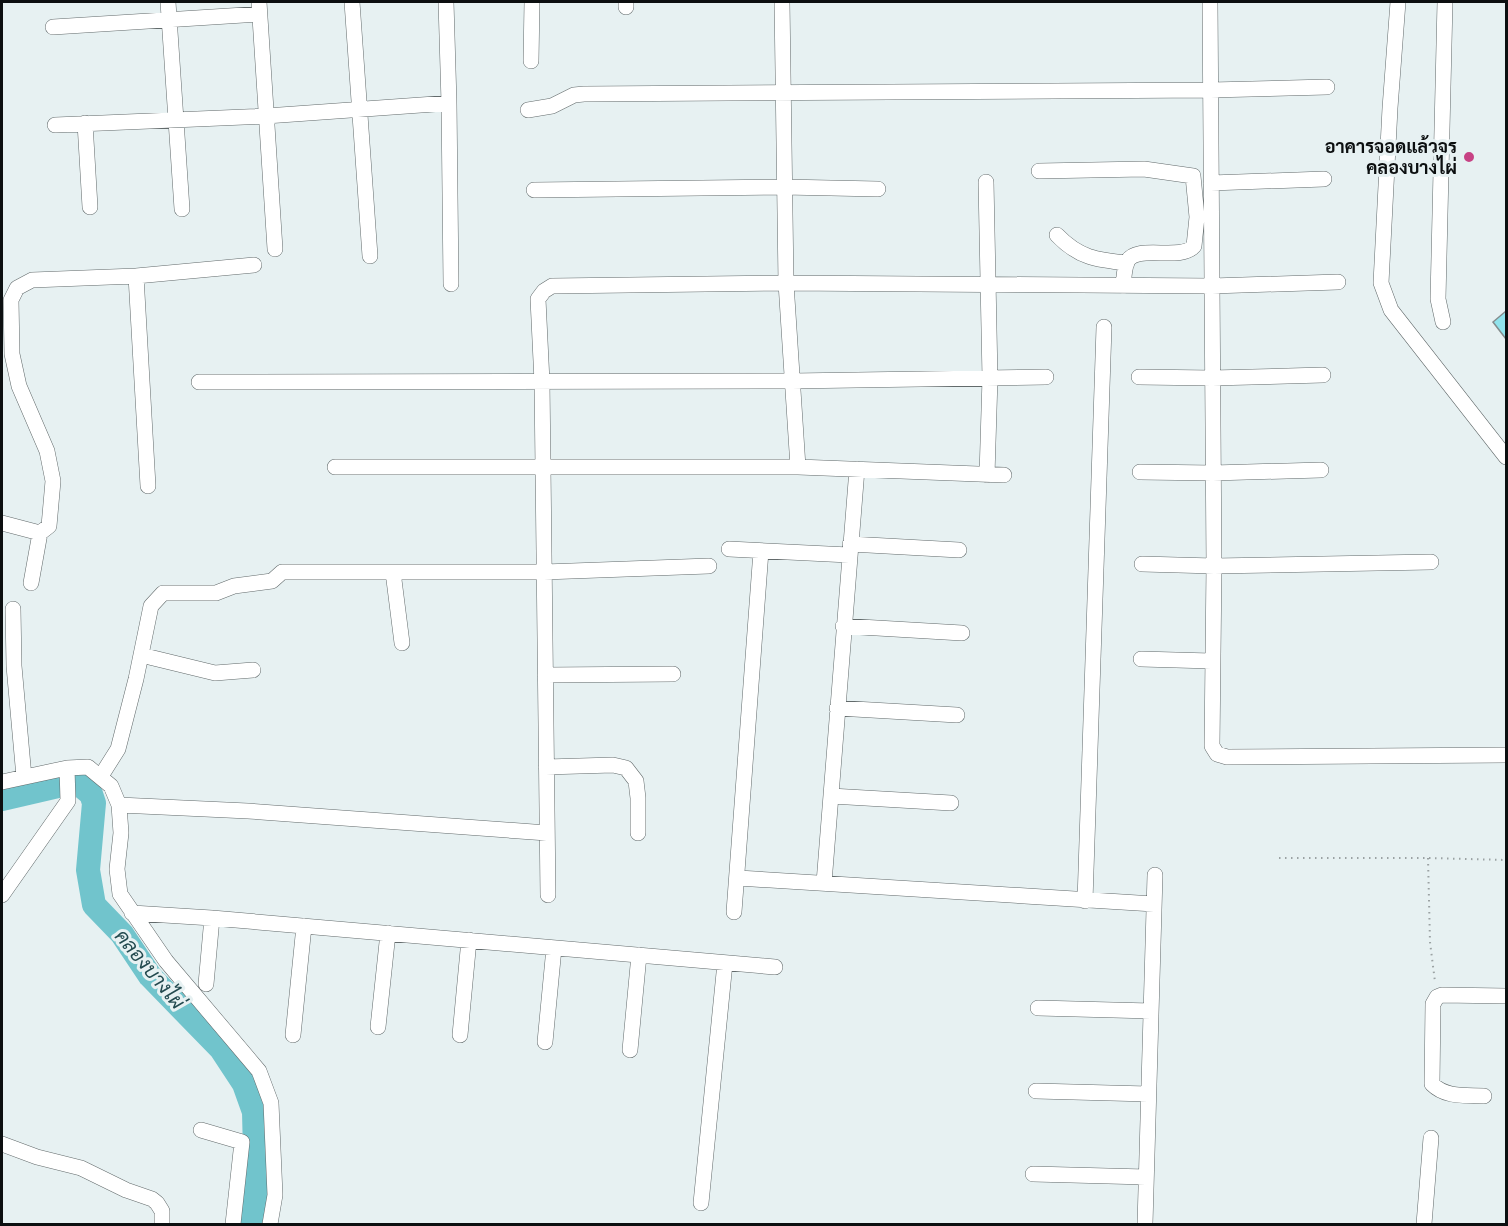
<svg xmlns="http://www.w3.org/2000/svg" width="1508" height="1226" viewBox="0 0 1508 1226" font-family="Inter,Sarabun,sans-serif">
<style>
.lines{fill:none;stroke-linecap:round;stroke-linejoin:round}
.river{stroke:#71c4cc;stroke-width:24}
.building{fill:#90e3ec;stroke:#848c8d;stroke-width:1.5}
.minor-casing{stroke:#626a6b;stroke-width:16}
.path{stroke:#9ba2a3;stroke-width:2;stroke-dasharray:1.5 4.5;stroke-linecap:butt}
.minor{stroke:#fff;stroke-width:15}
.poi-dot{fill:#c74284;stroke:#e7f1f2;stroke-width:2}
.labels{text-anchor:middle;stroke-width:6;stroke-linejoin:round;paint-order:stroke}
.poi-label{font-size:18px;font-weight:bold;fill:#0c0f10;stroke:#e7f1f2;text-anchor:end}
.water-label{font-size:20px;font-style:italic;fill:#234a4f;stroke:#e7f1f2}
</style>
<rect width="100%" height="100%" fill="#e7f1f2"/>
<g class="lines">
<path class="river" d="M2,799L58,786L80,785L91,794L94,803L88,870L94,905L122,934L150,976L221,1049L244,1084L254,1112L256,1192L252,1224"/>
</g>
<path class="building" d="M1506,311V339L1493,322Z"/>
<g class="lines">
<defs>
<path id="minor" d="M168,2L182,209
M259,2L275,249
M352,2L370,256
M446,2L449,103L451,284
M626,2V7
M782,2L786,283L798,467
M1210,2L1214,566L1212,746L1217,754L1227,757L1506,755
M1398,2L1390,108L1381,283L1391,310L1506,457
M53,27L259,14
M531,61L532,2
M528,110L552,106L574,95L584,94L1211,90L1327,87
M85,123L90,207
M55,125L266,116L449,103
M1039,171L1144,169L1193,176L1197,217L1194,246C1180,262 1136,243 1127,262C1124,269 1124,279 1123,286
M986,182L990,378L987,475
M1211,183L1324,179
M534,190L784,187L878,189
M1057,235C1079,258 1097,260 1127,263
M136,276L148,486
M1443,322L1438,299L1445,2
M1139,377L1212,378L1323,375
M199,382L792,381L1046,377
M335,467H798L1004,475
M1140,472L1213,473L1321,470
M2,523L40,533
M850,544L959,550
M729,549L849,555
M1142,564L1214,566L1431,562
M393,572L402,643
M31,583L40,533L49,526L53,481L47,451L19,386L12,354L11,300L17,288L32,280L136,276L254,265
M13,609L14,666L24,777
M843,626L962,633
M141,655L215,673L253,670
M1141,659L1211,661
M545,675L673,674
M837,708L957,715
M546,767L613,765L626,768L636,781L638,798V833
M101,776L118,749L136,679L151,606L163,593H216L234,586L272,581L282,572H544L709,566
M2,782L67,768L88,767L111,786L119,805L121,833L117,869L120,894L166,961L259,1071L271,1103L275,1195L270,1224
M831,796L951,803
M119,805L248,811L547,833
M738,878L1154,904
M824,883L857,469
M2,895L68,801L67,768
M548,895L542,382L538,299L544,291L552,286L786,283L1212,286L1338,282
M1085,901L1104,327
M734,912L761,551
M132,913L212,918L775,967
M206,984L212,918
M1038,1008L1151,1011
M378,1027L388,933
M293,1035L304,926
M460,1035L469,940
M545,1042L554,948
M630,1050L639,955
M1036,1091L1148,1094
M1484,1096C1466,1095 1446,1098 1432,1084L1433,1004L1437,997L1442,995L1506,996
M201,1130L242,1142L233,1224
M2,1144L37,1157L81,1168L126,1190L152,1199L157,1203L162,1211V1224
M1033,1174L1146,1177
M701,1203L725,963
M1145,1224L1155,875
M1424,1224L1431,1138"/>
</defs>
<use href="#minor" class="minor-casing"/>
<path class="path" d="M1279,858H1428L1506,860
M1428,858L1430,942L1435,982"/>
<use href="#minor" class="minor"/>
</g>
<circle class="poi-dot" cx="1469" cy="157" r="6"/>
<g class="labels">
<g class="poi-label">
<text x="1457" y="153">อาคารจอดแล้วจร<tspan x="1457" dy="21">คลองบางไผ่</tspan></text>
</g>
<g class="water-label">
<text transform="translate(150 969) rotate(50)" y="7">คลองบางไผ่</text>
</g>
</g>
<rect width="1508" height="1226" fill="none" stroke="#0c0f10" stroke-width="6"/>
</svg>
